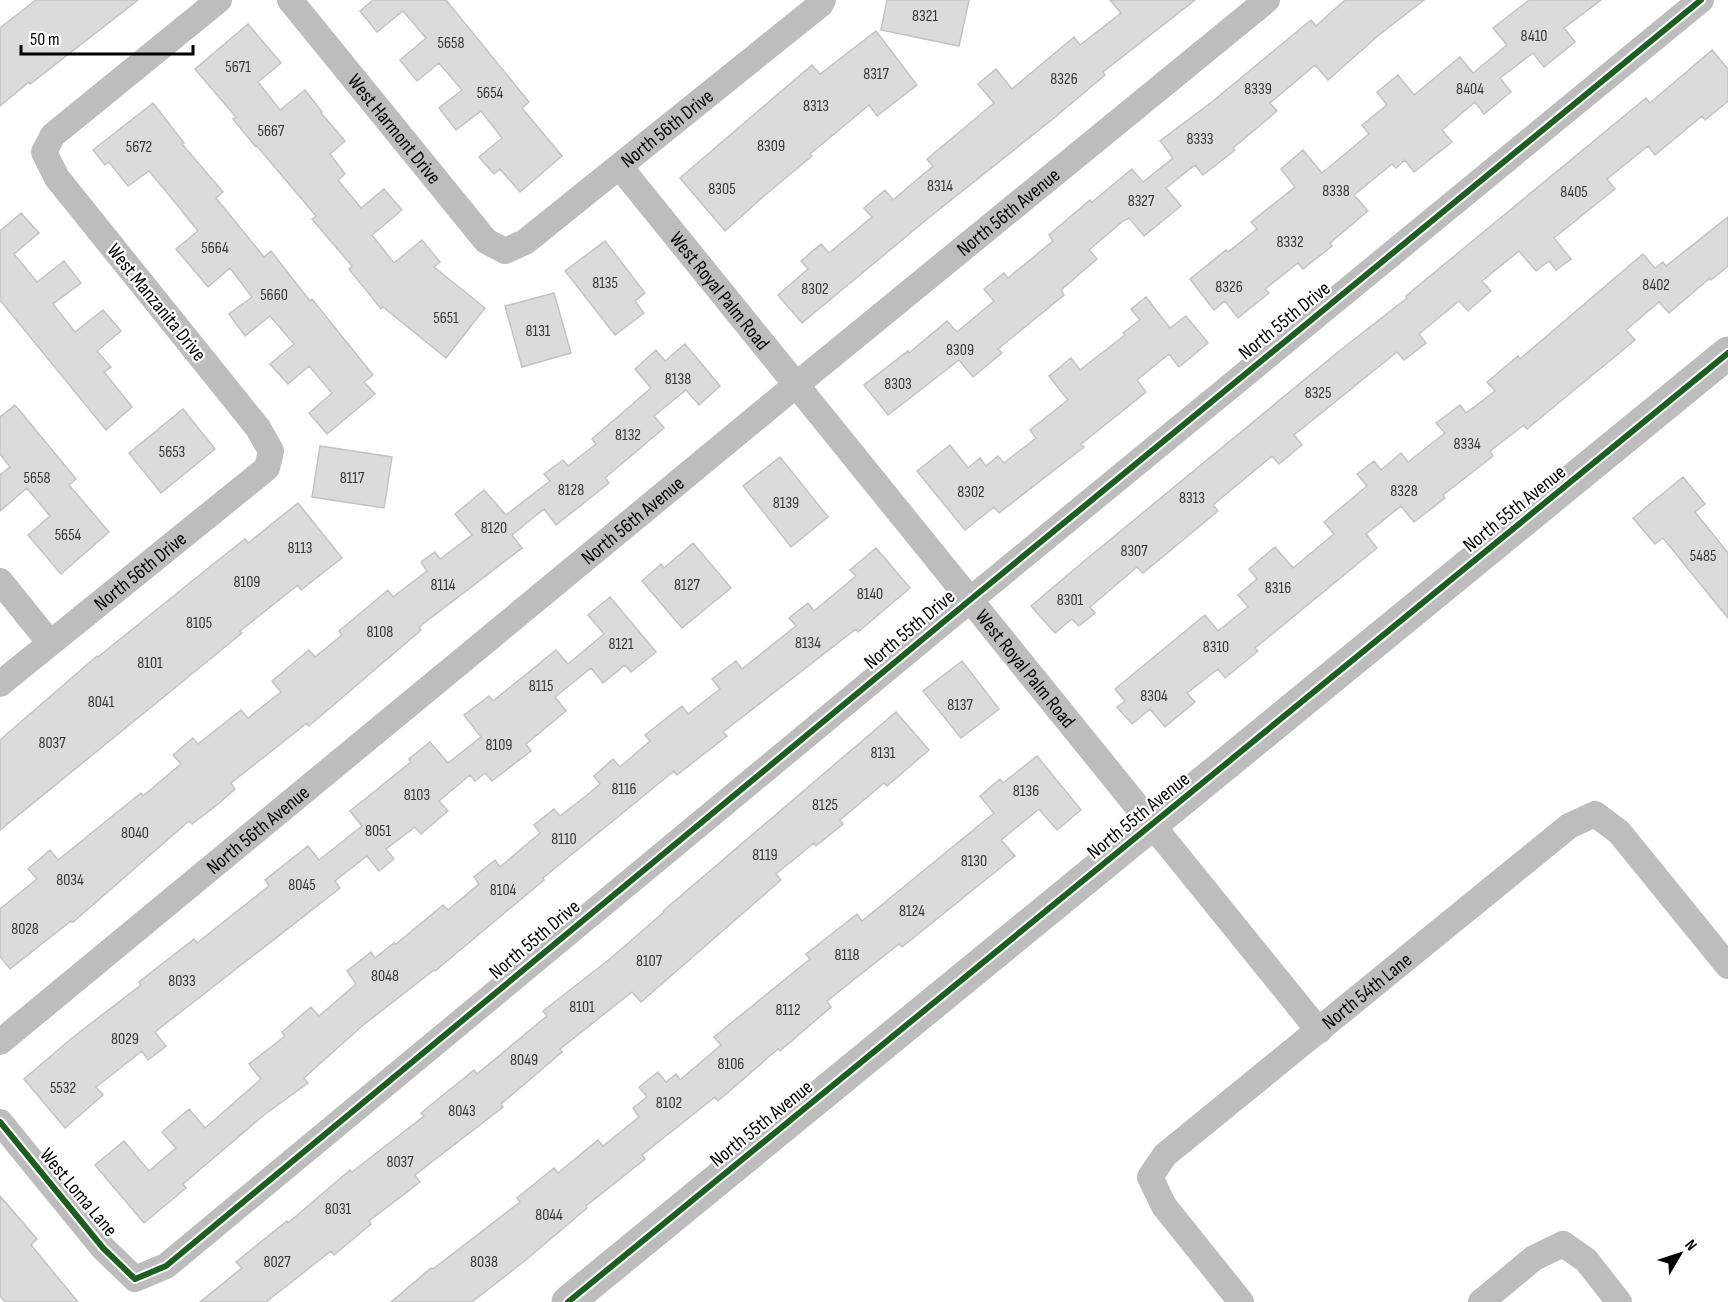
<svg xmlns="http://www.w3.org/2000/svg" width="1728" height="1302" viewBox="0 0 1728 1302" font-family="'Sofia Sans Condensed',sans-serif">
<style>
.building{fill:#dbdbdb;stroke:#c3c3c3;stroke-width:1.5}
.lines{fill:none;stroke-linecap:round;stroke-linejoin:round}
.minor{stroke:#bdbdbd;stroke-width:26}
.tertiary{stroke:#bdbdbd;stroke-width:33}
.cycleway-casing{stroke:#fff;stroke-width:10}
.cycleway{stroke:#1b5e20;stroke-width:6}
.labels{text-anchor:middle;stroke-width:4.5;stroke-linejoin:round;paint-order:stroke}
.number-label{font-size:16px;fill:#373737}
.street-label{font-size:20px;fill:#000;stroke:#fff}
</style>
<rect width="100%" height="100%" fill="#fff"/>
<path class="building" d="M36,0H138L30,84L29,82L0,106V28Z
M373,0H446L529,102L522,108L562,156L520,192L500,169L494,174L479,157L502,138L481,111L456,130L439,108L462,90L439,63L417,81L400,60L426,38L403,11L377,32L360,11Z
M887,0H969L959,46L881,30Z
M1110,0H1195L1103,72L1105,75L1054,118L926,220L802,323L778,295L808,269L801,261L821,244L829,253L872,217L864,208L885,190L893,200L933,166L927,159L994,103L978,84L996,69L1012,89L1074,37L1080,45L1121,13Z
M1345,0H1424L1379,35L1328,80L1315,65L1270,103L1277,111L1233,148L1235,150L1203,175L1195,165L1166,188L1181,206L1144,236L1129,218L1123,221L1089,250L1097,259L1061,290L1064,295L998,349L1002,353L973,377L959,360L888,415L864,385L908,351L909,353L947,321L957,332L994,301L984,289L1004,273L1008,278L1053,241L1049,235L1090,200L1092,202L1132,169L1143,182L1173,158L1160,141L1213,101L1311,20L1316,26Z
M1529,0H1601L1564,28L1575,42L1544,67L1533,53L1500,78L1511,92L1484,114L1475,102L1442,130L1452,142L1414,172L1405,160L1396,168L1392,164L1354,195L1368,211L1330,243L1332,246L1303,269L1298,263L1265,289L1269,293L1238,318L1225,301L1214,310L1190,279L1226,250L1228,252L1257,229L1251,222L1295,187L1281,169L1303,150L1322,173L1369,134L1362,125L1387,105L1377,92L1398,75L1414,95L1460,57L1473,73L1507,45L1493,28Z
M248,24L281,63L258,82L280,110L305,90L322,112L321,113L345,141L330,154L345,174L338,180L361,208L384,189L402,210L372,235L394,263L422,240L440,262L434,267L485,308L446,358L383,307L381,309L349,269L352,266L312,219L316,216L256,145L255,146L233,119L236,117L195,69Z
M876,31L917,85L877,116L869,105L810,154L812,156L764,196L725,231L680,178L812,65L820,74Z
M1712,50L1728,69V101L1705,120L1702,116L1655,155L1648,146L1607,179L1615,189L1554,238L1571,259L1556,270L1549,261L1536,271L1519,251L1482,281L1491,291L1468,311L1459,301L1419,334L1426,343L1404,360L1397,352L1294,435L1302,445L1279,464L1272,456L1213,505L1218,511L1200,526L1143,573L1137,567L1090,607L1095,613L1079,626L1072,619L1055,633L1031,606L1083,562L1343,348L1407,298L1406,296L1458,253L1646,98L1650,103Z
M153,103L184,143L182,144L223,192L216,198L264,257L271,251L310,301L312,299L373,375L364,382L375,394L327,434L309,413L332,393L309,366L288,384L270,364L294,344L270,316L245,336L229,314L252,297L230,268L208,287L176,249L198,231L178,206L149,171L128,186L109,162L105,165L93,150Z
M21,213L39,233L14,254L37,282L64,261L81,283L53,304L75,332L103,310L121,331L97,351L111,367L104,372L132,407L106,430L0,300V231Z
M1728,217V266L1711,280L1710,278L1669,313L1659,302L1626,330L1635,340L1527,429L1524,425L1490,451L1493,456L1443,495L1445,498L1414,522L1401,506L1366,534L1377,548L1255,648L1258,651L1225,678L1218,669L1187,693L1195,702L1165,727L1150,709L1132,724L1117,707L1125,701L1115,689L1205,615L1218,631L1248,607L1238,595L1257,579L1249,569L1275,547L1293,568L1334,534L1324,522L1367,486L1357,474L1374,461L1381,470L1401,453L1408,462L1445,433L1436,423L1460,405L1466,413L1495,391L1487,382L1518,356L1520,359L1643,254L1655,268L1663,262L1666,266Z
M605,241L645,293L635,301L644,313L615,335L565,271Z
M554,293L571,353L522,367L505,306Z
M1146,297L1170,328L1186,316L1208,343L1179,367L1169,354L1137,380L1146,392L1081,444L1084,447L999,513L994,507L965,530L917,471L950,445L968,468L980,458L986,466L998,456L1004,463L1036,438L1030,430L1068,400L1049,376L1071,358L1080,370L1125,335L1123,333L1140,320L1131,309Z
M685,344L720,386L699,405L686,390L654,416L664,428L605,478L609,483L556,525L544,509L512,535L522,548L419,627L421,630L309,726L307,723L231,783L235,789L217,805L192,824L189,821L73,922L71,921L10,969L0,956V909L37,879L28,869L50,850L58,860L141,793L143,796L181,764L173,755L193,738L198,744L241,710L248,718L281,692L272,681L309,650L315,657L342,635L339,631L388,590L393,597L427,571L421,562L435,552L440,559L472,535L455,514L484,490L506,515L550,481L544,474L563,460L568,466L596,444L592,439L651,388L635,369L656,350L665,361Z
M15,405L76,479L69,485L109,532L61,574L28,535L50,516L27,488L0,511V475L10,467L0,454V417Z
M183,409L215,449L161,493L129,453Z
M320,446L392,457L384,508L312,497Z
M780,457L828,517L791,547L743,486Z
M1683,477L1705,504L1695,512L1728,553V618L1663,538L1655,544L1633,518Z
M298,503L342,558L301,590L298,585L240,631L242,633L187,678L0,830V740L97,656L98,657L207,569L245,539L248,543Z
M693,543L731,588L682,628L642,581L661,564L664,568Z
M876,548L910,588L858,632L856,629L723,732L727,736L677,775L674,771L543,878L544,880L435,971L434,970L362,1026L304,1078L308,1083L264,1115L183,1184L186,1188L144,1223L95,1165L124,1141L149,1171L176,1148L162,1132L189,1109L205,1128L261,1079L249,1064L285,1036L282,1032L311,1007L319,1016L356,984L347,971L371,952L375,958L394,943L396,944L443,905L448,910L479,884L474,877L495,860L500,867L540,833L534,825L554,809L560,816L586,796L600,784L594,776L613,759L620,767L650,741L645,735L682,706L688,714L720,689L712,679L736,661L742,669L796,626L789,618L808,603L814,611L856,576L850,570Z
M610,597L656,652L631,672L625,665L603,683L591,668L555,697L566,711L526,744L531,751L492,781L485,773L475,781L470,775L439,801L448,811L421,834L415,827L386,849L394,859L379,871L367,856L335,881L340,888L155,1032L166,1046L148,1060L142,1051L96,1087L103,1095L65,1128L24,1079L72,1038L141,985L139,982L194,939L197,943L269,886L265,880L308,846L319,860L362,826L350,811L411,762L409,759L430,742L448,763L481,737L464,715L489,696L493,701L556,650L568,664L604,634L588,615Z
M962,661L999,709L961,738L923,691Z
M896,712L929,750L887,786L884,783L840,820L843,824L816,846L814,843L776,874L781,880L641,1002L632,992L560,1049L562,1052L501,1104L503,1107L415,1175L420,1182L369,1221L371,1224L334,1255L331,1251L266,1302H200L242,1268L236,1262L287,1221L288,1223L350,1170L352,1172L424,1116L421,1113L474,1070L477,1074L547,1016L543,1011L611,958L664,912L663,911Z
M1037,756L1081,810L1057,830L1039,809L1001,840L1015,856L902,947L899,944L827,1001L831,1007L780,1051L778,1049L718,1101L715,1097L642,1155L645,1159L586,1206L587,1208L527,1259L472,1302H391L431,1268L433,1269L520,1202L517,1198L554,1168L558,1173L598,1140L603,1146L639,1117L633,1108L647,1097L639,1087L658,1072L666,1082L676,1074L680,1080L721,1045L714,1037L810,959L806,954L857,914L862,921L994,813L980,796L1000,779L1003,783Z
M0,1196L37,1239L31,1245L78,1302H5L0,1296Z"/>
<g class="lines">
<g class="minor">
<path id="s1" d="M290,0L486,241L505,251L525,242L821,4L823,0"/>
<path id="s2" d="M620,167L1319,1031"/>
<path d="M0,581L50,643"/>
<path id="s3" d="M0,684L267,468L271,451L258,428L57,178L44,152L53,135L219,0"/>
<path id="s4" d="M0,1042L796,385L1267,0"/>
<path d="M0,1122L103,1248L135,1279L166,1266L970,600L1701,0"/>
<path id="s5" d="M1241,1302L1164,1206L1150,1177L1165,1155L1569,826L1595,814L1619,832L1728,966"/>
<path d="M1481,1302L1534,1258L1563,1244L1586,1260L1619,1302"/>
</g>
<path class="tertiary" d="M568,1302L1728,353"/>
<defs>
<path id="cycleway" d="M0,1122L103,1248L135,1279L166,1266L970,600L1701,0
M568,1302L1728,353"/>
</defs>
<use href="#cycleway" class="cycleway-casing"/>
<use href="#cycleway" class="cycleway"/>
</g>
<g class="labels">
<g class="number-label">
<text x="925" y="21">8321</text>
<text x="1534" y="41">8410</text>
<text x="451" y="48">5658</text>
<text x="238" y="72">5671</text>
<text x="876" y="79">8317</text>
<text x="1064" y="84">8326</text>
<text x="1258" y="94">8339</text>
<text x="1470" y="94">8404</text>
<text x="490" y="98">5654</text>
<text x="816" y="111">8313</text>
<text x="271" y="136">5667</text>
<text x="1200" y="144">8333</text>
<text x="771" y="151">8309</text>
<text x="139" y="152">5672</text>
<text x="940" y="191">8314</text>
<text x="722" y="194">8305</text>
<text x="1336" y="196">8338</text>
<text x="1574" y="197">8405</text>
<text x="1141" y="206">8327</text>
<text x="1290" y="247">8332</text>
<text x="215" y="253">5664</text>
<text x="605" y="288">8135</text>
<text x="1656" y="290">8402</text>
<text x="1229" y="292">8326</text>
<text x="815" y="294">8302</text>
<text x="274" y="300">5660</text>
<text x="446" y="323">5651</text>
<text x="538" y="336">8131</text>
<text x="960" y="355">8309</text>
<text x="678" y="384">8138</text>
<text x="898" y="389">8303</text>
<text x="1318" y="398">8325</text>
<text x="628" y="440">8132</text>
<text x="1467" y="449">8334</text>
<text x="172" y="457">5653</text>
<text x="37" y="483">5658</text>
<text x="352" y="483">8117</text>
<text x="571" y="495">8128</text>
<text x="1404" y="496">8328</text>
<text x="971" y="497">8302</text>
<text x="1192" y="503">8313</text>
<text x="786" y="508">8139</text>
<text x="494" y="533">8120</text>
<text x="68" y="540">5654</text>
<text x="300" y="553">8113</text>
<text x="1134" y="556">8307</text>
<text x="1703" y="561">5485</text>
<text x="247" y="587">8109</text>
<text x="443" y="590">8114</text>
<text x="687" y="590">8127</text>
<text x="1278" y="593">8316</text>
<text x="870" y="599">8140</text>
<text x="1070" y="605">8301</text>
<text x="199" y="628">8105</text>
<text x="380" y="637">8108</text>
<text x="808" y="648">8134</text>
<text x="621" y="649">8121</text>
<text x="1216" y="652">8310</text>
<text x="150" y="668">8101</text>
<text x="541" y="691">8115</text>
<text x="1154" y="701">8304</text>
<text x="101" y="707">8041</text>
<text x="960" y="710">8137</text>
<text x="52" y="748">8037</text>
<text x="499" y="750">8109</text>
<text x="883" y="758">8131</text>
<text x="624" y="794">8116</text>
<text x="1026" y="796">8136</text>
<text x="417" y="800">8103</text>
<text x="825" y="810">8125</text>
<text x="378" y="836">8051</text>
<text x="135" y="838">8040</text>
<text x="564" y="844">8110</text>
<text x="765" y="860">8119</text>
<text x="974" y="866">8130</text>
<text x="70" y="885">8034</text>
<text x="302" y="890">8045</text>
<text x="503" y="895">8104</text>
<text x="912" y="916">8124</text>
<text x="25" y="934">8028</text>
<text x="847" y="960">8118</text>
<text x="649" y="966">8107</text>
<text x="385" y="981">8048</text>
<text x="182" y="986">8033</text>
<text x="582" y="1012">8101</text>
<text x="788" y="1015">8112</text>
<text x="125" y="1044">8029</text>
<text x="524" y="1065">8049</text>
<text x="731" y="1069">8106</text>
<text x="63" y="1093">5532</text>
<text x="669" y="1108">8102</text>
<text x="462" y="1116">8043</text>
<text x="400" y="1167">8037</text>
<text x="338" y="1214">8031</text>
<text x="549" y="1220">8044</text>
<text x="277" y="1267">8027</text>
<text x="484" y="1267">8038</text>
</g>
<g class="street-label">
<text dy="7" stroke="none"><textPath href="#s1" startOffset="166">West Harmont Drive</textPath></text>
<text dy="7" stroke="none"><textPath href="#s1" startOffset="536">North 56th Drive</textPath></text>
<text dy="7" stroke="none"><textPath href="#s4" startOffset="1306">North 56th Avenue</textPath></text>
<text dy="7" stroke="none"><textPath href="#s2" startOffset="159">West Royal Palm Road</textPath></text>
<text transform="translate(157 302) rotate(51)" y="7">West Manzanita Drive</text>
<text transform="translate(1284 320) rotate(-39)" y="7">North 55th Drive</text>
<text transform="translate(1514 508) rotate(-39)" y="7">North 55th Avenue</text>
<text dy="7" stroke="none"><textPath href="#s4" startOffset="820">North 56th Avenue</textPath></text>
<text dy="7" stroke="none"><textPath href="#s3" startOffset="180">North 56th Drive</textPath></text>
<text transform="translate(909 629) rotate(-40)" y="7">North 55th Drive</text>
<text dy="7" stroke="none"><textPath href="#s2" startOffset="645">West Royal Palm Road</textPath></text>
<text transform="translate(1138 815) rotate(-39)" y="7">North 55th Avenue</text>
<text dy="7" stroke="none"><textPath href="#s4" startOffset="334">North 56th Avenue</textPath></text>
<text transform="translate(534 939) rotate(-40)" y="7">North 55th Drive</text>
<text dy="7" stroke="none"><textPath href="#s5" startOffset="442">North 54th Lane</textPath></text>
<text transform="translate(761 1123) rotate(-39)" y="7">North 55th Avenue</text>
<text transform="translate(79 1192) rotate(50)" y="7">West Loma Lane</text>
</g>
</g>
<g transform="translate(1680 1254) rotate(51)" stroke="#ffffff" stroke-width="4.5" paint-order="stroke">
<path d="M0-4.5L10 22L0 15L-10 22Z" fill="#000000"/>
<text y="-9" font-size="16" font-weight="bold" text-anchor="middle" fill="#000000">N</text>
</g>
<path d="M21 45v9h172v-9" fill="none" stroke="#000000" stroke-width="3"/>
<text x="30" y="45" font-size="18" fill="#000000" stroke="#ffffff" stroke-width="4.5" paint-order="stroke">50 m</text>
</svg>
